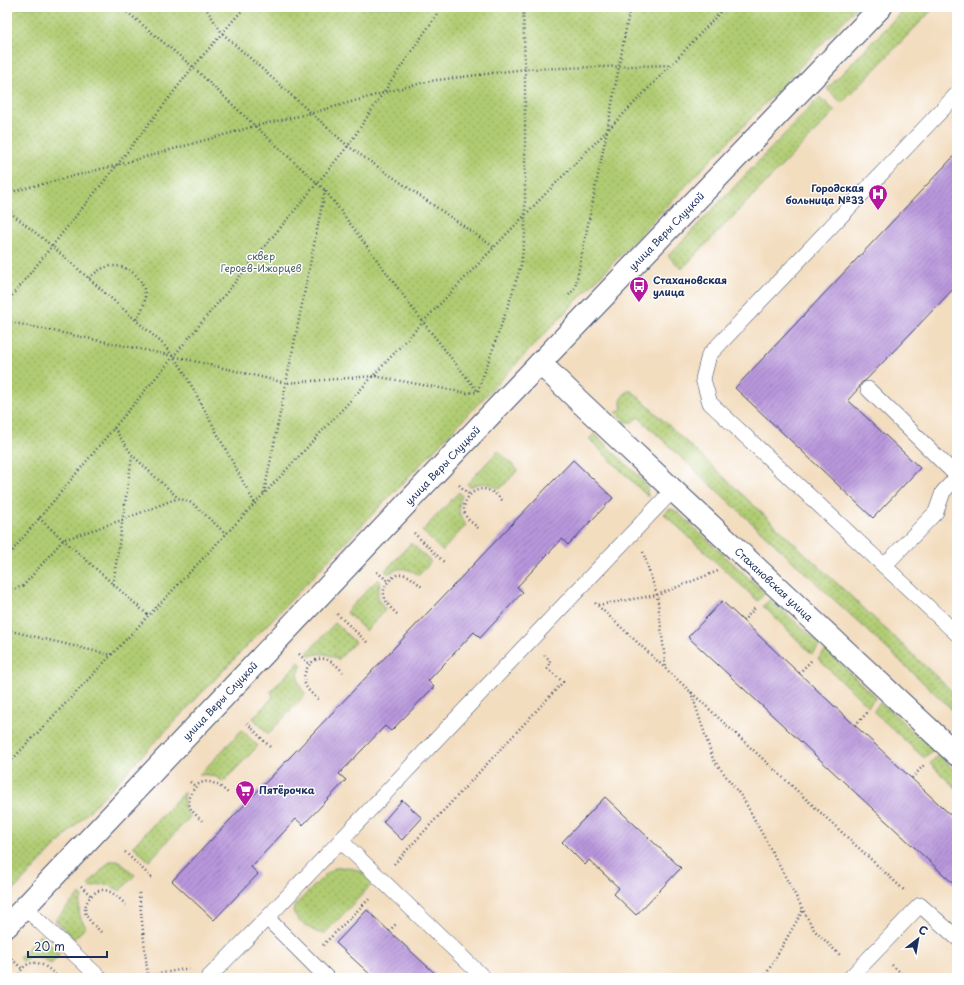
<svg xmlns="http://www.w3.org/2000/svg" width="964" height="985" viewBox="0 0 964 985" font-family="'Playpen Sans',sans-serif">
<style>
.grass{fill:url(#grass-dots);stroke:#667e68}
.building{fill:url(#building-hatch)}
.lines{fill:none;stroke-linecap:round;stroke-linejoin:round}
.lane-casing{stroke:#3b496d;stroke-width:16}
.street-casing{stroke:#3b496d;stroke-width:24}
.secondary-casing{stroke:#3b496d;stroke-width:24}
.path{stroke:#3b496d;stroke-width:2.5;stroke-dasharray:1 3;stroke-linecap:butt}
.lane{stroke:#fff;stroke-width:15}
.street{stroke:#fff;stroke-width:22}
.secondary{stroke:#fff;stroke-width:22}
.labels{text-anchor:middle;stroke-width:3;stroke-linejoin:round;paint-order:stroke}
.poi-label{font-size:10px;font-weight:bold;fill:#1b2f5e;stroke:#fff;text-anchor:start}
.street-label{font-size:10px;fill:#1b2f5e;stroke:#fff}
.park-label{font-size:10px;fill:#485e64;stroke:#fff}
</style>
<defs>
<pattern id="grass-dots" width="8" height="8" patternUnits="userSpaceOnUse"><rect width="8" height="8" fill="#b0cc72"/><path d="M2 2h.1M6 6h.1" fill="none" stroke="#8ea661" stroke-width="1.8" stroke-linecap="round"/></pattern>
<pattern id="building-hatch" width="6" height="6" patternUnits="userSpaceOnUse"><rect width="6" height="6" fill="#b896db"/><path d="M-1 1l2-2M0 6l6-6M5 7l2-2" fill="none" stroke="#957bb5"/></pattern>
</defs>
<rect width="100%" height="100%" fill="#fff"/>
<filter id="ink" filterUnits="userSpaceOnUse"><feTurbulence type="fractalNoise" baseFrequency=".025" numOctaves="2"/><feDisplacementMap in="SourceGraphic" scale="8" xChannelSelector="R" yChannelSelector="G"/><feConvolveMatrix kernelMatrix="1 2 1 2 8 2 1 2 1" color-interpolation-filters="sRGB"/></filter>
<filter id="wash" filterUnits="userSpaceOnUse"><feTurbulence type="fractalNoise" baseFrequency=".012" numOctaves="4" result="noise"/><feDisplacementMap in="SourceGraphic" scale="16" xChannelSelector="R" yChannelSelector="G"/><feGaussianBlur stdDeviation="0.9" result="paint"/><feColorMatrix in="noise" values="0 0 0 0 0 0 0 0 0 0 0 0 0 0 0 0 0 1.4 0 .05"/><feComposite in="paint" operator="in"/></filter>
<g filter="url(#wash)">
<rect width="100%" height="100%" fill="#f3ddbf"/>
<path class="grass" d="M7,7H857L7,897Z
M906,7H935L842,103L827,89Z
M820,97L835,111L682,269L668,256Z
M629,391H632L957,696V714L638,417L633,422H625L616,413L622,409C620,401 621,395 629,391Z
M594,434L643,480L647,489L648,497L589,439Z
M498,451L518,470L500,489C488,483 483,481 470,487L467,484Z
M459,492L462,496C457,507 458,516 466,525L442,551L422,531Z
M672,509L676,511L765,593L758,601L664,514L668,510Z
M411,543L431,562L419,575C407,568 400,566 388,574L385,571Z
M378,579L381,582C375,594 378,600 385,610L366,631L346,612Z
M770,599L821,645L812,654L763,606Z
M335,623L355,642L338,660C329,653 321,652 310,656L307,653Z
M826,650L876,698L868,706L818,659Z
M299,662L302,665C296,675 297,686 306,694L268,734L253,718L273,697L271,691Z
M881,702L933,750L924,758L873,711Z
M242,730L258,746L223,782C216,775 208,774 199,775Z
M938,755L957,773V789L930,764Z
M184,792C183,801 183,810 190,817L149,861L133,846Z
M110,861H119L135,875L120,891C109,884 103,882 91,888L88,885Z
M348,867L362,872L374,882L325,933H318L300,922L295,915L293,911L295,905L327,873L335,868Z
M80,894L83,897C76,907 79,917 86,927L74,939L55,920Z
M40,935L60,954L51,964C40,956 34,954 22,961L19,958Z"/>
<g id="blocks">
<path class="building" d="M957,153V285L866,380L861,383L859,388L848,400L920,468L873,518L735,388Z
M573,460L613,498L568,545L562,539L517,587L523,592L480,638L474,632L428,681L434,687L391,731L385,726L339,774L346,780L303,825L296,819L251,867L258,874L214,920L172,881Z
M722,601L957,821V887L688,637Z
M605,797L681,868L636,915L614,894L619,888L589,860L585,865L562,842Z
M402,800L422,818L402,840L383,822Z
M367,910L389,931L440,978H374L336,943Z"/>
</g>
</g>
<g filter="url(#ink)">
<use href="#blocks" fill-opacity="0" stroke="#3b496d" stroke-width="1"/>
<g class="lines">
<defs>
<path id="lane" d="M957,94L709,355L703,379L710,403L957,634
M868,389L957,476
M884,566L936,512L943,492L957,477
M341,841L484,978
M25,908L100,978
M208,978L267,918
M327,978L267,918L673,490
M850,978L920,905L957,938"/>
<g id="street">
<path id="s1" d="M540,363L579,401L673,490L957,755"/>
</g>
<g id="secondary">
<path id="s2" d="M7,926L495,410L881,7"/>
</g>
</defs>
<use href="#lane" class="lane-casing"/>
<use href="#street" class="street-casing"/>
<use href="#secondary" class="secondary-casing"/>
<path class="path" d="M121,7L193,67L255,126L325,190L423,322L478,392
M205,7L222,33L348,146L495,248
M7,15L12,7
M7,193L117,165L255,126L312,113L383,93L430,81L525,69L671,65
M7,210L52,246L164,345L182,368L255,504
M89,278C93,275 97,271 101,269C121,259 145,275 145,297C145,306 140,313 136,320
M569,295L575,288L607,131L630,7
M7,302L117,165L193,67L245,7
M7,323L10,322L173,356L286,383L374,376L467,393L478,392
M478,391L510,300L521,265L525,234V69L523,7
M114,428L133,456L178,498L192,503L226,534
M459,485L470,495
M264,493L325,190
M39,518L149,616
M478,528C474,524 467,520 465,514C460,501 475,485 488,490C494,492 499,497 503,501
M414,533L445,563
M643,552L657,595L666,668
M7,557L348,146L383,93L442,7
M377,572L388,581
M113,584L132,457
M7,588L15,589L23,586L63,540L122,520L178,498
M595,603L905,891
M598,605L657,595L718,571
M337,614L369,644
M397,614C387,605 377,592 390,580C393,577 397,574 401,574C410,575 416,582 422,587
M743,621L756,607
M7,630L111,655
M299,654L310,665
M799,673L812,660
M691,692L713,759L744,800L814,930L841,956
M318,699C313,695 307,690 305,684C301,672 312,656 325,659C333,661 338,667 343,672
M247,723L271,748
M855,725L868,712
M7,765L264,494L423,322L524,216L672,64L725,7
M912,778L924,765
M190,782L195,786
M202,821C198,817 192,812 190,807C188,801 189,796 192,792C202,774 217,783 228,793
M125,852L152,878
M394,864L563,682L548,669L550,660L544,655
M81,886L91,896
M139,893L148,978
M389,931L397,923
M101,932C96,927 89,921 86,915C82,905 92,890 103,890C112,890 120,900 127,905
M323,945L370,898
M12,959L22,969
M892,965L907,978
M18,978C19,974 21,970 24,967C37,956 49,969 58,977
M137,978L190,968
M764,978L803,910"/>
<use href="#lane" class="lane"/>
<use href="#street" class="street"/>
<use href="#secondary" class="secondary"/>
</g>
</g>
<defs>
<symbol id="hospital-pin" viewBox="-11 -11 22 30"><path d="M0 17L-7.5 6A9.5 9.5 0 1 1 7.5 6Z" fill="#b5179e" stroke="#fff"/><path d="M-5-5h3v3.5h4V-5h3V5h-3V1.5h-4V5h-3Z" fill="#fff"/></symbol>
<symbol id="bus-pin" viewBox="-11 -11 22 30"><path d="M0 17L-7.5 6A9.5 9.5 0 1 1 7.5 6Z" fill="#b5179e" stroke="#fff"/><path d="M-5-6H5V4H4V6H2V4H-2V6H-4V4H-5ZM-3.5-4V0h7V-4ZM-3.5 1.2v1.5H-2V1.2ZM2 1.2v1.5H3.5V1.2Z" fill="#fff"/></symbol>
<symbol id="supermarket-pin" viewBox="-11 -11 22 30"><path d="M0 17L-7.5 6A9.5 9.5 0 1 1 7.5 6Z" fill="#b5179e" stroke="#fff"/><path d="M-6-5.5h2.5l.6 2H6L4.5 2H-2.5L-4.4-4H-6ZM-1.5 3.2a1.3 1.3 0 1 0 .1 0ZM3 3.2a1.3 1.3 0 1 0 .1 0Z" fill="#fff"/></symbol>
</defs>
<g fill-rule="evenodd">
<use href="#hospital-pin" x="867" y="183" width="22" height="30"/>
<use href="#bus-pin" x="628" y="275" width="22" height="30"/>
<use href="#supermarket-pin" x="234" y="779" width="22" height="30"/>
</g>
<g class="labels">
<g class="poi-label">
<text x="864" y="192" text-anchor="end">Городская<tspan x="864" dy="12">больница №33</tspan></text>
<text x="653" y="284">Стахановская<tspan x="653" dy="12">улица</tspan></text>
<text x="259" y="794">Пятёрочка</text>
</g>
<g class="street-label">
<text dy="4" stroke="none"><textPath href="#s2" startOffset="958">улица Веры Слуцкой</textPath></text>
<text dy="4" stroke="none"><textPath href="#s2" startOffset="634">улица Веры Слуцкой</textPath></text>
<text dy="4" stroke="none"><textPath href="#s1" startOffset="322">Стахановская улица</textPath></text>
<text dy="4" stroke="none"><textPath href="#s2" startOffset="310">улица Веры Слуцкой</textPath></text>
</g>
<g class="park-label">
<text x="261" y="260">сквер<tspan x="261" dy="12">Героев-Ижорцев</tspan></text>
</g>
</g>
<rect width="964" height="985" fill="none" stroke="#fff" stroke-width="24"/>
<g transform="translate(918 939) rotate(31)" stroke="#ffffff" stroke-width="3" paint-order="stroke">
<path d="M0-3L7 15L0 10L-7 15Z" fill="#1b2f5e"/>
<text y="-6" font-size="11" font-weight="bold" text-anchor="middle" fill="#1b2f5e">С</text>
</g>
<path d="M28 951v6h79v-6" fill="none" stroke="#1b2f5e" stroke-width="2"/>
<text x="34" y="951" font-size="12" fill="#1b2f5e" stroke="#ffffff" stroke-width="3" paint-order="stroke">20 m</text>
</svg>
